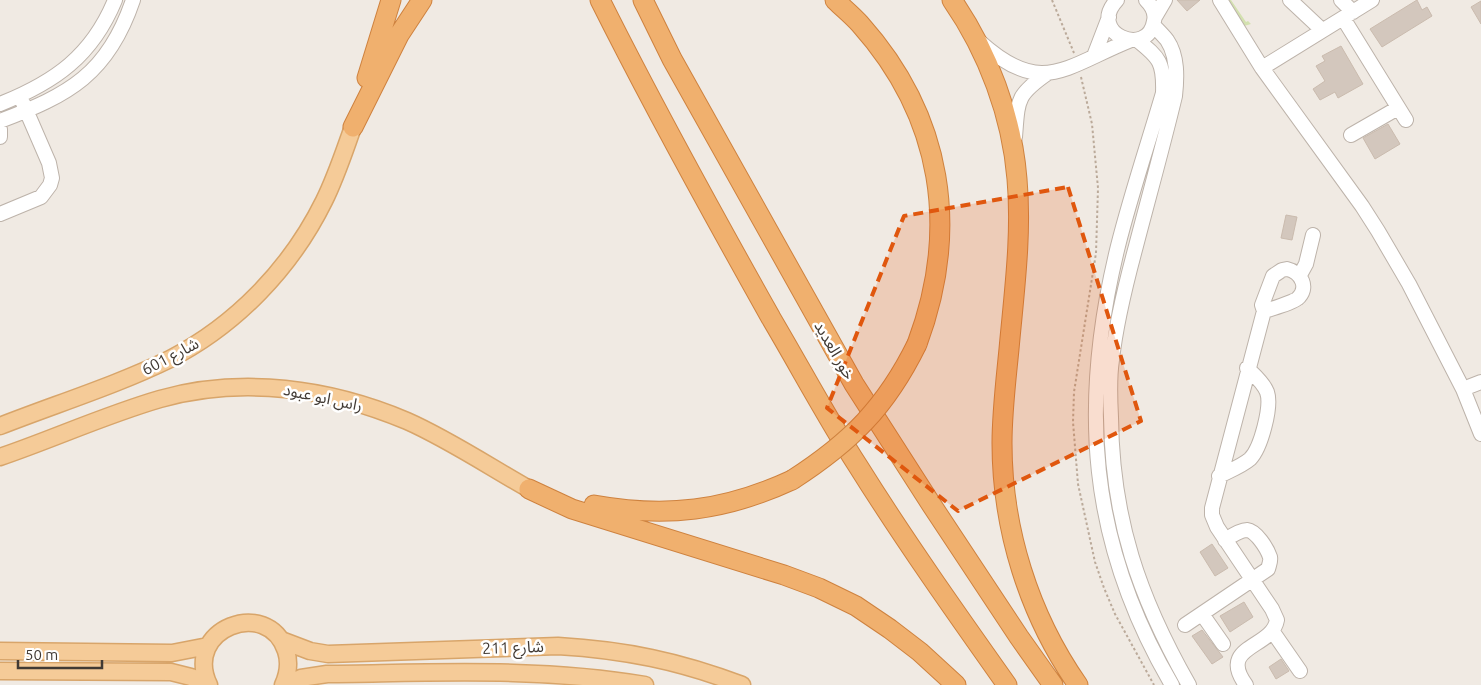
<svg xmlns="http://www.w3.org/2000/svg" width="1481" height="685" viewBox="0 0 1481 685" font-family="Ubuntu,'Noto Sans Arabic',sans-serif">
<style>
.green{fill:#d3e1af}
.building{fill:#d3c7bd;stroke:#cabbae}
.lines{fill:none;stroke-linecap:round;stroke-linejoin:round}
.minor-casing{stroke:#bdb3aa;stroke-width:16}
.major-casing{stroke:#d8a56a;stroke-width:19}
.highway-casing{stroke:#ce823f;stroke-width:21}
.path{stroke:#bbaa9a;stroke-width:2;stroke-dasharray:2.5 2.5;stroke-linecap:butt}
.minor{stroke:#fff;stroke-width:14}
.major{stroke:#f5cb98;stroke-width:16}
.highway{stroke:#f0b06e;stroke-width:19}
.highway-bridge-casing{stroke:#ce823f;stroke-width:21;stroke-linecap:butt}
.highway-bridge{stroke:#f0b06e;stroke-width:19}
.marked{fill:#e0570e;fill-opacity:0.2;stroke:#e0570e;stroke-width:4;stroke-dasharray:10 6;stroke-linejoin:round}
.labels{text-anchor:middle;stroke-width:5;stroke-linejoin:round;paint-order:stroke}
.street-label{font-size:16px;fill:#413a34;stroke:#fff}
</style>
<rect width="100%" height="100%" fill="#f0eae3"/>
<path class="green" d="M1227,0H1231L1246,22L1248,21L1251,24L1244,26Z"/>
<path class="building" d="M1177,0H1200L1187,11Z
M1417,0L1422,10L1427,7L1432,16L1382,47L1370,29Z
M1481,1V24L1471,7Z
M1341,46L1363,84L1338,98L1335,92L1320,100L1313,89L1325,81L1316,66L1325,61L1322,56Z
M1388,124L1400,144L1375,159L1363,138Z
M1286,215L1297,217L1292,240L1281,238Z
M1212,544L1228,568L1215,576L1200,552Z
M1244,602L1253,617L1230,632L1220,616Z
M1202,630L1223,657L1212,664L1192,636Z
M1281,659L1289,671L1276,679L1269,667Z"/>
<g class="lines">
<defs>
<path id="minor" d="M1117,0C1086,33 1148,59 1154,21C1156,13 1152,6 1146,0
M1220,0L1262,68L1362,206L1378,231L1409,284L1463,389L1481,434
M1290,0L1322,30
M1341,0L1353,12
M1155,17L1165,0
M1343,18L1406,120
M1153,25C1158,30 1163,35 1167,40C1178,56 1177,78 1175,96C1163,146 1149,196 1136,246C1126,283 1116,322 1112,360C1109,379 1110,398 1111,417C1112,519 1139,597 1189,685
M1137,40C1160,58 1164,63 1163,93C1148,144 1131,194 1118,246C1079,404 1088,542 1172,685
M980,42C1042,98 1066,66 1131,40
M1094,56L1109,17
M1262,68L1372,0
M0,104C55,82 92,56 115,0
M0,121C69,95 108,74 133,0
M0,129V137
M1351,135L1398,108
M1015,137C1018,100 1016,95 1048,73
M0,214L41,197L50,185L52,178L49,163L23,103
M1287,269C1301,272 1310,288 1297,299C1296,301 1266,311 1264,311L1262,305L1273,276L1282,270Z
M1300,275L1306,264L1313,235
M1463,389L1481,382
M1219,476C1229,471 1242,466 1250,459C1261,448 1272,406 1267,392C1263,382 1254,375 1247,368
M1202,614L1223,644
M1185,625L1268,569C1269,565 1271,561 1270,557C1267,548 1256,531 1247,530C1240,530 1231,536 1225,540
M1273,632L1300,671
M1246,685C1217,645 1272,649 1277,620L1272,609L1217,527L1212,515V508L1264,311"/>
<path id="major" d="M0,426C56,404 117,385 170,359C236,325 291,268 324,201C336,177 344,152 353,127
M0,457C53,439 105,415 160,399C242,376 329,388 407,421C448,439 490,467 529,489
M281,640L310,651L328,654L558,646C625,650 679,661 742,685
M0,651L172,653L208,646
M0,671L171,672L191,677L208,684
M209,685C182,629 268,596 286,651C290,663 288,674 283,685
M285,685L301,678L327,674C432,673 540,667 645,685"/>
<path id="highway" d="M600,0C654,108 712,213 771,318C800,367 827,418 858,466C905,541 956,613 1007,685
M643,0L672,59L854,384L931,504L1019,637L1053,685
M835,0C843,8 852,15 860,24C943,117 960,229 917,344
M952,0C988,52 1012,116 1017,179C1022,235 1014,293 1009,349C1006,380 1002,412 1002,443C1002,529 1029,615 1078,685
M367,78L391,0
M353,127L399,35L422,0
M529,489L572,509L784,575L819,588L856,606L890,629L920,652L956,685
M594,505C666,518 725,511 792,480"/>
</defs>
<use href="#minor" class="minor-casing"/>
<use href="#major" class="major-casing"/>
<use href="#highway" class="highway-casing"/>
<path class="path" d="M1052,0L1074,53
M1081,77L1092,124L1098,188L1096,253L1074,392L1073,422L1078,484L1095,562L1104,588L1115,614L1154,685"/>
<use href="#minor" class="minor"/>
<use href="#major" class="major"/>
<use href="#highway" class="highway"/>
<defs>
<path id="highway-bridge" d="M792,480C851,442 886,407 917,344"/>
</defs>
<use href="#highway-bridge" class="highway-bridge-casing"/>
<use href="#highway-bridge" class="highway-bridge"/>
</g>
<path class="marked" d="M1068,187L1141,421L958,511L827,408L904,216Z"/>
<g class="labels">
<g class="street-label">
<text transform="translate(835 350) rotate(60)" y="6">خور العديد</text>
<text transform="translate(170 356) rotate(-28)" y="6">شارع 601</text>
<text transform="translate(323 397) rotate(12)" y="6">راس ابو عبود</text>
<text transform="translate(513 647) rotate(-2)" y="6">شارع 211</text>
</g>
</g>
<path d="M18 660v8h84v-8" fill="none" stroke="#413a34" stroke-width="2.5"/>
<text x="25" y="660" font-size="15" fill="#413a34" stroke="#ffffff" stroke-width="4" paint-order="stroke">50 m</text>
</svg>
